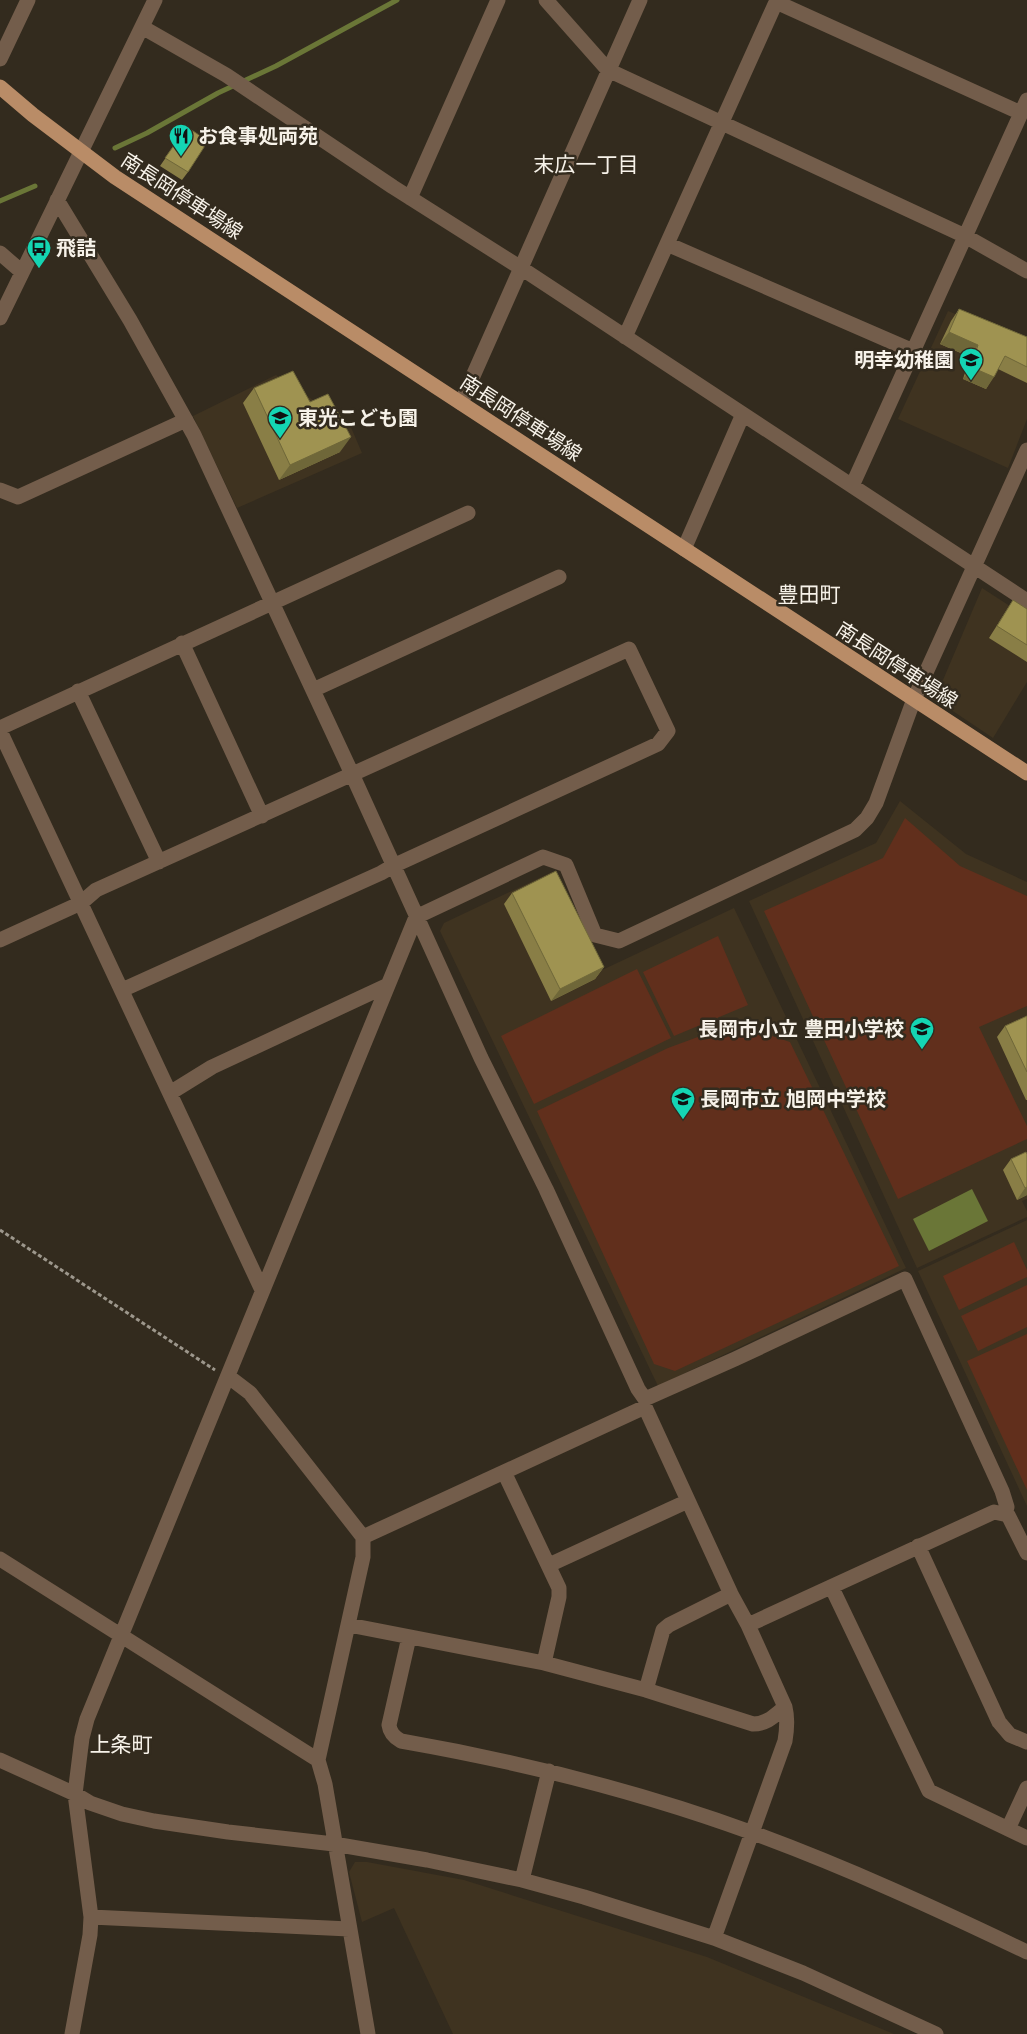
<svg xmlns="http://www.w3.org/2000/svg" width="1027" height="2034" viewBox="0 0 1027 2034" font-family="Jost,'Noto Sans JP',sans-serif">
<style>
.built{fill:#3f3320}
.green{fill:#612f1c}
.water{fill:#6a7637}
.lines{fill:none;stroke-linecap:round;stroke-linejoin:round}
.stream{stroke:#6a7637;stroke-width:5}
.path{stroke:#9d978c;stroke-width:3;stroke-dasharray:4 2.5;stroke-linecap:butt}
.minor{stroke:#735d4b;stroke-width:15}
.major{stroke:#b98c67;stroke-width:15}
.wall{fill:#897e46}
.shaded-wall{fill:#6f6739}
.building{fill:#9f9351;stroke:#6f6739}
.labels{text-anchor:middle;stroke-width:5;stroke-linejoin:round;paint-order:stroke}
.poi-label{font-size:20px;font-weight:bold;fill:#f7f2e9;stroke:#332b1e;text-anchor:start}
.street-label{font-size:20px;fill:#f7f2e9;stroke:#332b1e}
.neighbourhood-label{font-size:21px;fill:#f7f2e9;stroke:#332b1e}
</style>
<rect width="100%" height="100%" fill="#332b1e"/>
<path class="built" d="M948,311L1027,343V419L1008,468L898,419Z
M276,375L350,425L362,453L237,508L193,416Z
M982,588L1027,617V682L993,738L935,699Z
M900,801L966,854L1027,882V1199L1022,1201L1027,1211V1217L917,1268L749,901L876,843Z
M552,872L600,971L734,908L906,1268L658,1386L440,931L444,923Z
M1027,1220V1506L918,1271Z
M355,1862H367L464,1880L707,1957L894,2034H453L394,1908L362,1922L349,1872Z"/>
<path class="green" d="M905,818L960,866L1027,896V1006L979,1027L1027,1126V1139L898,1199L764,911L883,858Z
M718,936L748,1005L674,1036L643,972Z
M637,969L671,1038L534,1104L501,1036Z
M741,1029L763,1033L790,1042L899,1266L675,1371L654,1364L537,1111L668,1048L706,1034Z
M1014,1242L1027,1270V1277L959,1310L943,1276Z
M1027,1285V1327L978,1351L961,1316Z
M1027,1334V1490L967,1361Z"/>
<path class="water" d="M972,1189L988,1221L929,1251L913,1219Z"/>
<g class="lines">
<path class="stream" d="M115,148L147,133L218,93L276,66L397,0
M0,201L35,186"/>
<path class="path" d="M0,1230L215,1370"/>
<path class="minor" d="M546,0L608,70L965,236L1027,271
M776,2L1021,113
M142,27L226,75L393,187L521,268L1027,601
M0,59L28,0
M410,198L498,0
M57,200L130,320L194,435L352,774L481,1058L546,1189L638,1389L645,1399L735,1359L905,1279L1002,1491L1007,1507L1004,1514
M667,244L913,351
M0,253L22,272
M0,318L155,0
M625,337L777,0
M461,403L640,0
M852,486L1027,100
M0,490L18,497L186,420
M684,549L743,414
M182,643L262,816
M313,690L559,577
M78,691L159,862
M0,728L468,513
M0,731L262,1290
M0,940L81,903L96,890L629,649L668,731L658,744L393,866L381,873L122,990
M170,1093L212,1067L388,985
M229,1377L250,1393L363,1537V1557L318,1760L325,1784L368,2034
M504,1472L559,1588V1597L544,1663
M363,1537L645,1407L731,1594L748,1625
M918,1546L999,1722L1010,1735L1027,1742
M0,1559L318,1760
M549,1565L688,1501
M832,1588L929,1791L1027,1838
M349,1625L544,1663L646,1690L753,1724C767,1724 774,1716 785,1707
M409,1637L389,1725C390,1733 394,1737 401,1741C521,1762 638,1791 753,1833C846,1867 937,1909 1027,1952
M646,1690L663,1630L669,1625L731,1594
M0,1760L75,1794L90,1803L122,1814L154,1821L228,1832L334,1844L427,1860L522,1880L584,1897L714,1938L803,1973L936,2034
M1008,1829L1027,1788
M522,1880L549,1771
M91,1917L349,1929
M714,1938L785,1741C787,1729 788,1719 785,1707L748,1625L994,1512L1008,1515L1027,1553
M72,2034L90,1935L91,1917L75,1794L82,1738L87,1719L416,917L543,857L566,865L595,935L619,941L855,830L867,818L876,803L914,699L1027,450"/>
<path class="major" d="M0,87L33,115L115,177L1027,773"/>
</g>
<path class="wall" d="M187,127L188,172L182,180L160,166Z
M959,309L1027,337V383L998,369L986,389L963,379L970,357L940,344L951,321Z
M254,388L310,402L340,452L279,480L243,403Z
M1013,600L1027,609V662L989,638Z
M512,893L604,967L595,979L551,1001L504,904Z
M1027,1016V1100H1026L997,1037L1005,1026Z
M1026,1152L1027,1195L1017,1200L1003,1170L1011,1159Z"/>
<path class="shaded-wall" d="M949,332L978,345L970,357L940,344Z
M971,367L994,377L986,389L963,379Z
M351,437L340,452L279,480L290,465Z
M604,967L595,979L551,1001L560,989Z
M1027,1187V1195L1017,1200L1025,1188Z"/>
<path class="building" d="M187,127L208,141L188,172L165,158Z
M959,309L1027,337V367L1005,356L994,377L971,367L978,345L949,332Z
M293,371L310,402L328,394L351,437L290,465L254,388Z
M1013,600L1027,609V645L997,626Z
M556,871L604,967L560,989L512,893Z
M1027,1016V1072L1005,1026Z
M1026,1152L1027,1154V1187L1025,1188L1011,1159Z"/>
<defs>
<symbol id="restaurant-pin" viewBox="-11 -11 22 30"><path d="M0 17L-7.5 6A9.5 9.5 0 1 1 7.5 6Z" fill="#14d5b3" stroke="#332b1e"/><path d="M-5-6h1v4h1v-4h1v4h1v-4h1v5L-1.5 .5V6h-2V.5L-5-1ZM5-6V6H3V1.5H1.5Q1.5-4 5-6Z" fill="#111"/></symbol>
<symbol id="bus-pin" viewBox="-11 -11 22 30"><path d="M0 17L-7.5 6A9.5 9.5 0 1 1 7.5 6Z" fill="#14d5b3" stroke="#332b1e"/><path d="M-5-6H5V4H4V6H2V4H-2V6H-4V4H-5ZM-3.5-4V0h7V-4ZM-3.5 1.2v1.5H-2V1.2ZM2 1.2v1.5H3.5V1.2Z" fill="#111"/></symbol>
<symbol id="school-pin" viewBox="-11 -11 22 30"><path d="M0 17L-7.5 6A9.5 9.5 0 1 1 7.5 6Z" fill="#14d5b3" stroke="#332b1e"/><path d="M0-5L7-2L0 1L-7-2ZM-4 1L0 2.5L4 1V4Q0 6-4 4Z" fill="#111"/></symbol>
</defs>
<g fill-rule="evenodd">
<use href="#restaurant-pin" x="167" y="122" width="28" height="38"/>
<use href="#bus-pin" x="25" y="234" width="28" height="38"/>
<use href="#school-pin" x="957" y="346" width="28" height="38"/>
<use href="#school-pin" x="266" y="404" width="28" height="38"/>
<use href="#school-pin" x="908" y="1015" width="28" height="38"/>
<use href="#school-pin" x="669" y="1085" width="28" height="38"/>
</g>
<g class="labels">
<g class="poi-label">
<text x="198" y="143">お食事処両苑</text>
<text x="56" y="255">飛詰</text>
<text x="954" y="367" text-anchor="end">明幸幼稚園</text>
<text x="298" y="425">東光こども園</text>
<text x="904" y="1036" text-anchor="end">長岡市小立 豊田小学校</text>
<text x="700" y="1106">長岡市立 旭岡中学校</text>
</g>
<g class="street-label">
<text transform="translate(182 196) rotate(33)" y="7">南長岡停車場線</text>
<text transform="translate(521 418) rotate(33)" y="7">南長岡停車場線</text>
<text transform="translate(897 665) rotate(33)" y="7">南長岡停車場線</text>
</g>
<g class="neighbourhood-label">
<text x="586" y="172">末広一丁目</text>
<text x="809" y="602">豊田町</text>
<text x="121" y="1752">上条町</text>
</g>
</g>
</svg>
